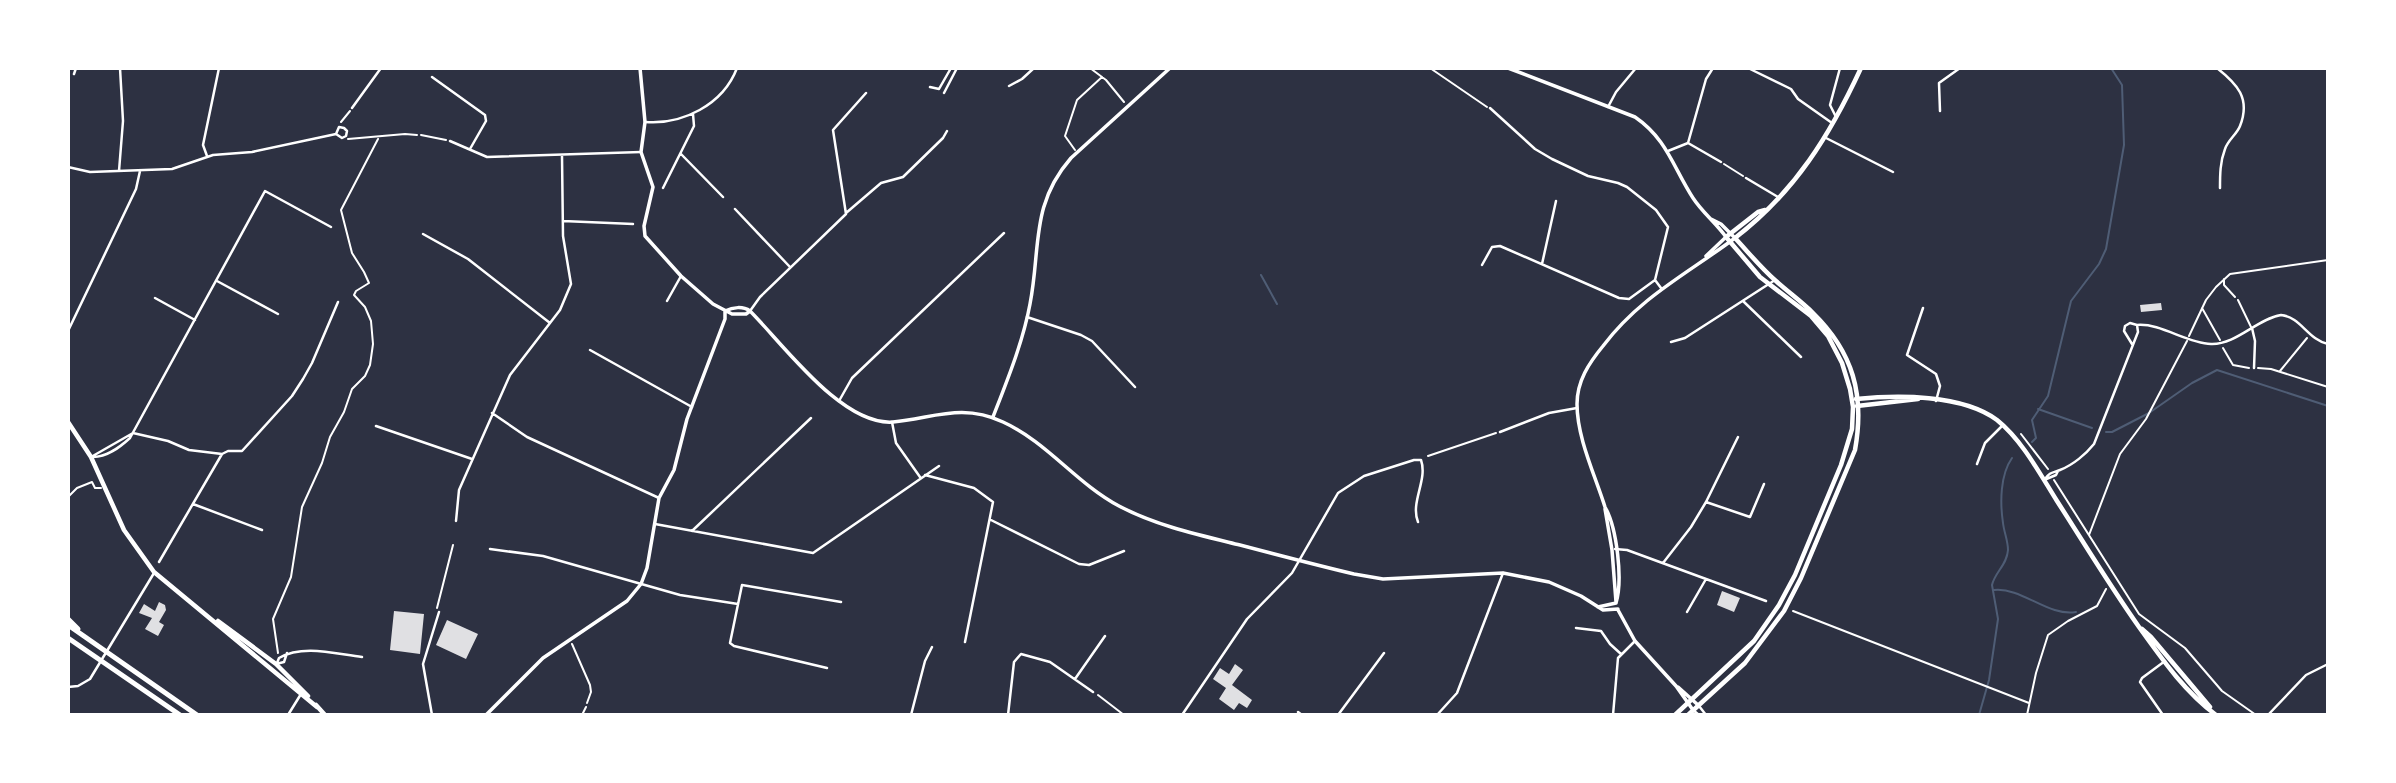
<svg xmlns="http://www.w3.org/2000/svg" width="2396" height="783" viewBox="0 0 2396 783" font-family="'Titillium Web',sans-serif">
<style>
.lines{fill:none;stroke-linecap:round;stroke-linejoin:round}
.stream{stroke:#4f5d75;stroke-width:2}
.building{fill:#e0e0e3}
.path{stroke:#fff;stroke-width:2}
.service{stroke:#fff;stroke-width:2}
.minor{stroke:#fff;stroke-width:2.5}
.tertiary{stroke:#fff;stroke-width:3.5}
.secondary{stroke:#fff;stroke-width:4.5}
.primary{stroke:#fff;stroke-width:4.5}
.motorway{stroke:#fff;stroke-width:5}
</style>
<rect width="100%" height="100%" fill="#2d3142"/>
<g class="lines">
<path class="stream" d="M1261,275L1277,304
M2038,409L2092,428
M2106,432H2112L2149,413L2192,383L2217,370L2328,406
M2032,442L2036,438L2032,420L2048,396L2071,301L2099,264L2106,249L2124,145L2122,85L2111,68
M1994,590C2022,587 2048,617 2076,612
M1979,715L1989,680L1998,619L1992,585C1995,572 2007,565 2008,550C2008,541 2004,532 2003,523C2000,503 2000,475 2012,458"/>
</g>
<path class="building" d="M2161,303L2162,310L2141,312L2140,305Z
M1722,591L1740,598L1734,612L1717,605Z
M159,602L165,605L166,610L159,622L164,625L158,636L145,629L152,618L139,613L144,604L155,611Z
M394,611L424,614L420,654L390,650Z
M447,620L478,634L466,659L436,645Z
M1235,664L1243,670L1232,685L1252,700L1247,708L1239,703L1234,710L1219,699L1226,688L1213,679L1220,668L1229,674Z"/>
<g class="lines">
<path class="path" d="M1090,68L1106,80L1124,102
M1430,68L1487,107
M341,122L350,111
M421,135L446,140
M1075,150L1065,136L1077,100L1102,77
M1724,164L1743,176
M2224,279V285L2235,297
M2202,308L2220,340
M2189,336L2206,300L2216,287L2230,274L2328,260
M2223,348L2233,365L2249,368
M2258,368L2271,369L2328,387
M2280,371L2307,338
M2021,434L2048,469
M1428,456L1496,433
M2054,480L2139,614L2185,648L2222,691L2256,715
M68,497L77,488L92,482L95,488H101
M2089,535L2120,454L2146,419L2187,341
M437,608L453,545
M1793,611L2029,703
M572,644L590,685L591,692L587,703
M278,653L273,619L291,577L302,507L322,463L330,437L344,412L352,389L365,376L370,365L373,344L371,321L365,307L354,295L356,291L369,283L364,272L352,253L341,210L378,139
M1098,695L1124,715
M2027,715L2036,673L2048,635L2068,621L2097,606L2106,589"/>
<path class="service" d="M348,139L405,134L417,135
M2238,300L2251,327
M582,715L586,707"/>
<path class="minor" d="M1748,68L1791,89L1798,99L1832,123
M2217,68C2237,84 2251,98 2240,126C2237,134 2228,140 2225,149C2220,162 2220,175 2220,188
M74,74L76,68
M432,77L485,115L486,121L470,149
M1009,86L1022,79L1034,68
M930,87L939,89L951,68
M944,93L957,68
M1608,107L1616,92L1636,68
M352,108L381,68
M1490,108L1535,149L1552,159L1588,176L1618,183L1627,187L1656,210L1668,227L1655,280
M1940,111L1939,83L1960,68
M1835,115L1830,105L1840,68
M645,122C682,125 723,105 737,68
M1826,138L1893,172
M450,141L487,157L641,152
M1688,143L1721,162
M1668,151L1688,143L1706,79L1713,68
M681,154L723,197
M207,156L203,145L219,68
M68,167L90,172L172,169L213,155L252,152L336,134L342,138L346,136L347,131L344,128L339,127L336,134
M119,171L123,121L120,68
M1746,178L1778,197
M663,188L694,126L693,114
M735,209L790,267
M846,213L881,183L903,177L943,138L947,131
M563,221L633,224
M423,234L468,259L550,323
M1542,264L1556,201
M1482,265L1492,247L1500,246L1619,298L1629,299L1655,280L1661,288
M217,281L278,314
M155,298L195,320
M667,301L681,276
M1743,301L1801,357
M1923,308L1907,355L1936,374L1940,386L1936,401
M750,311L760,297L846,214L833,130L866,93
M1027,317L1081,335L1092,341L1135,387
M2137,325C2161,323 2186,343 2211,344C2236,345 2257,319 2281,315C2301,317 2308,340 2328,344
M2252,328L2255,341L2254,368
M68,331L136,189L140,171
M1671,342L1685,338L1775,280
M590,350L692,407
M839,401L852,378L1004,233
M492,413L527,437L659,498
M892,422L896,443L920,477
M376,426L472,459
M1500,432L1549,413L1577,408
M133,433L168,441L189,450L222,454L228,451H242L292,396L303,379L312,363L338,302
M91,457L133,433
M93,457C107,457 119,448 130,438L265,191L331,227
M1977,464L1985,443L2002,426
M925,475L974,488L993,502L965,642
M2045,479C2050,472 2052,473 2060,470C2073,465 2086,454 2094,444L2138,332L2137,325L2130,323L2125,326L2124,331L2132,344
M2044,480L2056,475L2058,471
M1706,502L1738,437
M193,504L262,530
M991,520L1079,564L1089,565L1124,551
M456,521L459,490L510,375L560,310L571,284L563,236L562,156
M655,524L813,553L939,466
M692,531L811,418
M490,549L543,556L680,595L738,604
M1615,549L1627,550L1766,601
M159,562L222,454
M1663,563L1691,527L1706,502L1750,517L1764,484
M1687,612L1706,579
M1576,628L1601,631L1610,644L1621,654
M277,663L279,658C303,644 336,654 362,657
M276,664L284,662L287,653
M827,668L734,646L730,643L742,585L841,602
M1075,679L1105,636
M68,687L78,686L90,679L154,573
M1699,706L1706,715
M1693,710L1699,715
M1298,712L1302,715
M288,715L301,694
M432,715L423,664L439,612
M911,715L925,661L932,647
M1008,715L1014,662L1021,654L1050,662L1093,692
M1182,715L1247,619L1292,573L1338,493L1364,476L1414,460H1421C1428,480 1410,502 1418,522
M1338,715L1384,653
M1437,715L1457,693L1503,573
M1613,715L1618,658L1635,641
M2163,715L2140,682L2142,678L2165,661
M2268,715L2306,675L2328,664"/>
<path class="tertiary" d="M640,68L645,122L641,152L653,187L644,226L645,236L681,276L713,304L732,314H746L750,311
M1508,68L1635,117C1667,139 1673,167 1693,198C1702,212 1716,223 1726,237L1706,256
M725,311C733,307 743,306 750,311C783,344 842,426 893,422C934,418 962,403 1003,422C1047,442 1076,483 1119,506C1157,526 1199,535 1240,545C1278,555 1316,565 1354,574L1383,579L1503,573L1549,582L1581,596L1603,610L1618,609
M993,417C1007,381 1023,342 1030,304C1041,248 1030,205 1071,158L1170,68
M1605,509L1612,550L1616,602
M1616,603C1623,580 1617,528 1605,507C1595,475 1577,438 1577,404C1577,381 1589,363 1603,346C1640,297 1687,274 1735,238L1721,224L1711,219
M1598,607L1616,603
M1618,610L1635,641L1676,686L1693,710
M1678,687L1698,705
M486,715L543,658L627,601L641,584L647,568L659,498L674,470L687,419L725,319V311"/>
<path class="secondary" d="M1856,399C1897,395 1962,394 1997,420C2022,440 2040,474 2057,501C2084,543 2110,586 2139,627C2162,659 2184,691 2216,715
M1857,406L1918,399
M2142,629L2151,637L2210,707"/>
<path class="primary" d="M68,422L91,457L124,530L154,572L317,707
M218,621L276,664L308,696
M316,705L325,715
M1675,715L1754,641L1779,605L1795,575L1841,465L1852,429L1853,407L1850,389L1842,363L1828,336L1811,316L1760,277L1726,237L1758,212L1765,210
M1688,715L1745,663L1784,611L1801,578L1855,450C1865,395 1853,352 1813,313C1801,301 1788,292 1776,281C1761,268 1748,252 1735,238C1795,192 1830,135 1861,68"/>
<path class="motorway" d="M68,619L78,629
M68,625L197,715
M68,638L180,715"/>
</g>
<rect width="2396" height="783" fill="none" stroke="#ffffff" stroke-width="140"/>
</svg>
